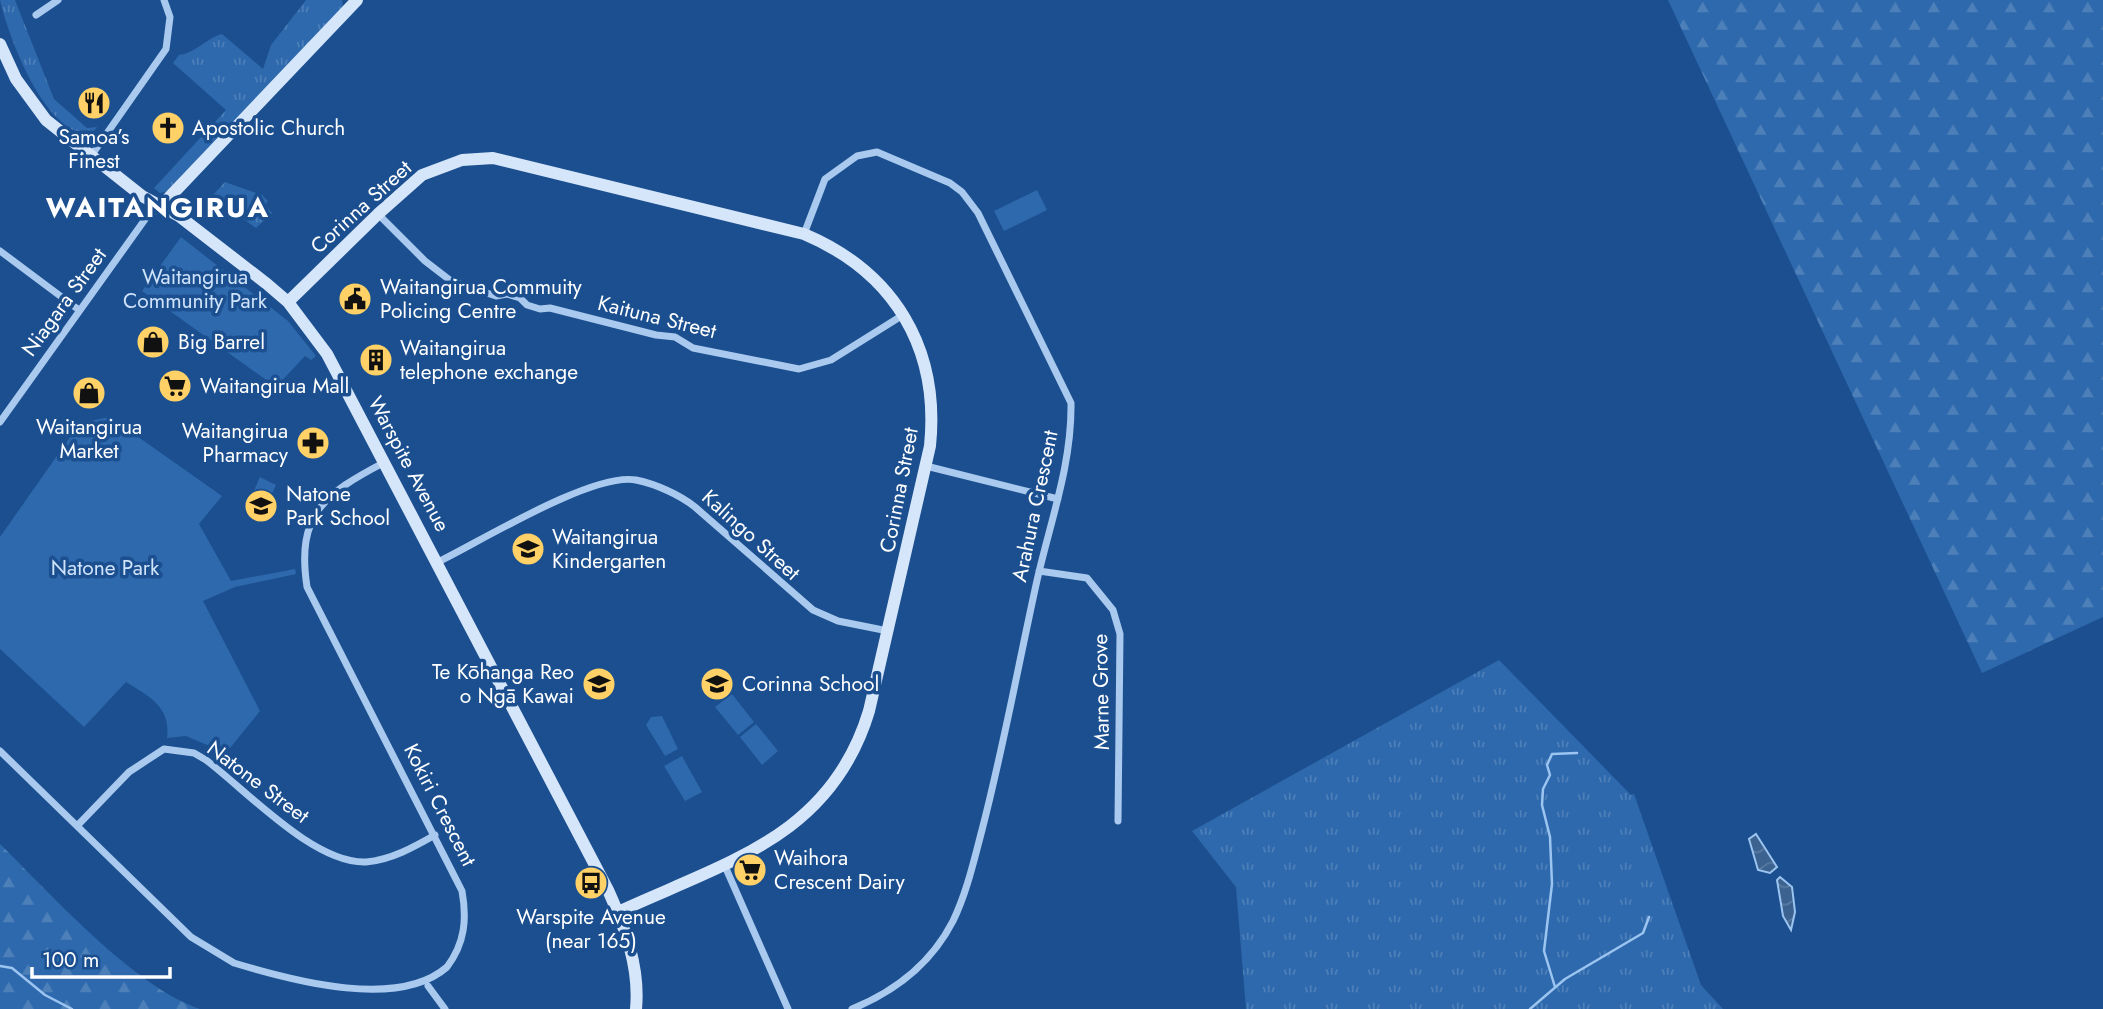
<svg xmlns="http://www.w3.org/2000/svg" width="2103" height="1009" viewBox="0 0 2103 1009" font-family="Jost,sans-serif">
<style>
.grass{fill:url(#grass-tufts)}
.forest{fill:url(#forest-firs)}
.green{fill:#2e69ad}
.water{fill:url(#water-waves);stroke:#9cc4f0;stroke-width:2}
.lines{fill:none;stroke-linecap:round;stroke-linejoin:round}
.stream{stroke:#9cc4f0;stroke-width:2.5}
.street{stroke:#a9c9ee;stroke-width:7}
.secondary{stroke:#d6e6fa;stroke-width:12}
.labels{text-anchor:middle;stroke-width:7;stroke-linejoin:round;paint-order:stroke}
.poi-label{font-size:21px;fill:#fff;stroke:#1b4f8f;text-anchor:start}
.street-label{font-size:21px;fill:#fff;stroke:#1b4f8f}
.park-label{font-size:21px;fill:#cfe3fa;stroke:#1b4f8f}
.district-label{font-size:28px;font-weight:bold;letter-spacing:2px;fill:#fff;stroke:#1b4f8f}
</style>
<defs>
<pattern id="grass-tufts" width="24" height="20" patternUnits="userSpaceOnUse" patternTransform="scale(1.75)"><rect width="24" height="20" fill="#2e69ad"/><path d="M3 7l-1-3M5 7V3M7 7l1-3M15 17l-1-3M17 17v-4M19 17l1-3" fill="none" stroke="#4d80b9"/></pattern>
<pattern id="forest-firs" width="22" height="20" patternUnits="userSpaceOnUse" patternTransform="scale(1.75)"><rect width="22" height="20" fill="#2e69ad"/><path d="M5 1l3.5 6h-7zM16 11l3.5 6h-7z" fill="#4d80b9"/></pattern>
<pattern id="water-waves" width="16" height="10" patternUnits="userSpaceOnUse" patternTransform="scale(1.75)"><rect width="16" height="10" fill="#3c6290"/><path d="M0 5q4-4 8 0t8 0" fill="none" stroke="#597aa1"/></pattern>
</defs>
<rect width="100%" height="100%" fill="#1b4f8f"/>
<path class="grass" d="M0,0H15L54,99L87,128L97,127L91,135C44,134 9,38 0,0Z
M306,0H342L343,7L169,191L160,193L154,188L226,110L173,63L179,55C196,53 205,39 222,34L263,69L271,45Z
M225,182L262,195L268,201L265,205L272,213L256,228L212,196Z
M1499,660L1631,795L1634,794L1701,985L1723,1009H1246L1236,887L1192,831Z"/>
<path class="forest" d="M1668,0H2103V617L1982,673Z
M0,844C51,894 134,987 200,1009H0Z"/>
<path class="green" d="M1037,190L1047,210L1004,231L994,211Z
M181,237L288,321L316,356L311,360L305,356L276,387L142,291Z
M110,417L222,496L199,524L231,581L295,569L296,574L235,587L203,601L260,711L226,753L186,736L167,738C171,707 150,697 126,682L84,727L0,649V537L80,423Z
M260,477L276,485L263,513L247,506Z
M732,694L754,722L738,735L715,707Z
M662,716L678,749L665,756L646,725L651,717Z
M756,724L778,751L762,765L740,737Z
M682,756L702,792L685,801L664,766Z"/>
<path class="water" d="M1756,834L1777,867L1770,873L1758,870L1749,839Z
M1780,877L1792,887L1795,912L1791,930L1783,916L1777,880Z"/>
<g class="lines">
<path class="stream" d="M0,966L12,968L45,995L72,1009
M1555,987L1544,951L1552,884L1550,837L1542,805L1543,789L1550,775L1547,765L1552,754L1577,753
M1530,1009L1565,979L1643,933L1649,917"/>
<path class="street" d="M36,15L58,0
M91,156L166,49L170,17L164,0
M378,214L425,261L451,281L496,296L507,294L520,298L527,305L540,309L550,308L656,335L675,337L693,348L799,369L831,360L903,315
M804,234L825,179L857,156L877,152L950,183L962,192L978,213L1071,403C1072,466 1049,525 1036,585C1018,667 1003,749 982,830C974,860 967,892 953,921C931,964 896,991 852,1009
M0,251L79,310
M0,422L146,218L161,206
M926,466L1058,499
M438,562C481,541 593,472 636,480C656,484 680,495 695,507L813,610L838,621L888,631
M1039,571L1087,578L1113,610L1120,634L1118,821
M0,751L191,937L234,963C297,982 399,1009 447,967C465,943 467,919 462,891L307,587C296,514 324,494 385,462
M77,826L129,772L164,749L194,753L206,760C247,791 314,864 366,862C391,860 414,847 435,835
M724,864L788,1009
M428,986L445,1009"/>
<path class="secondary" d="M0,44L16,79L46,120L142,196L179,216L267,284L288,302L327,354L608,890C625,928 640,967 636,1009
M161,206L357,0
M288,302L378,214L422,175L462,160L493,158L804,234C894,272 940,348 930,446L869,711C831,837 726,862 618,912"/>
</g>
<defs>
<symbol id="restaurant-disc" viewBox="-11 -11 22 22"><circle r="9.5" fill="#ffd166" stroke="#1b4f8f"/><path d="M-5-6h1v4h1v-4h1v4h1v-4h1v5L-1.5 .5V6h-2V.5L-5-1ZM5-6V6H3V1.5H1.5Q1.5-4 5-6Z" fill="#111"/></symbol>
<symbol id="church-disc" viewBox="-11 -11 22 22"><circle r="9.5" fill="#ffd166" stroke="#1b4f8f"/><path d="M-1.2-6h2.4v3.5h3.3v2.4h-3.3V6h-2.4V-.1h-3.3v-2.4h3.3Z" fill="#111"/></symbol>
<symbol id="civic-disc" viewBox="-11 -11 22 22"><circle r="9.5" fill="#ffd166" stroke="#1b4f8f"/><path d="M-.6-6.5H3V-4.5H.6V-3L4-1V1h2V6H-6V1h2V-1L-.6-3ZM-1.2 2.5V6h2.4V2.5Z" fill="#111"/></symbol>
<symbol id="shop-disc" viewBox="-11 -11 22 22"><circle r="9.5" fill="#ffd166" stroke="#1b4f8f"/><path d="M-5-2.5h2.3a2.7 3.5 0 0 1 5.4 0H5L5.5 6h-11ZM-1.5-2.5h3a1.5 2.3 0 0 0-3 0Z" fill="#111"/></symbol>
<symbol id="building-disc" viewBox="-11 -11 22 22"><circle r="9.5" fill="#ffd166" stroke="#1b4f8f"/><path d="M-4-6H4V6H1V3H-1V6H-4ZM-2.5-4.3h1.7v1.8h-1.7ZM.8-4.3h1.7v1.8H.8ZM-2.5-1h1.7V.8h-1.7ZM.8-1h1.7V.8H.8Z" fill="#111"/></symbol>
<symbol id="supermarket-disc" viewBox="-11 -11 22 22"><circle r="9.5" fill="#ffd166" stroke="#1b4f8f"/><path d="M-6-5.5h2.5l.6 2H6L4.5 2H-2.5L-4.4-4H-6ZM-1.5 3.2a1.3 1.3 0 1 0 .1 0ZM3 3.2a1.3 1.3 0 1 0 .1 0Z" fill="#111"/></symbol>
<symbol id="pharmacy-disc" viewBox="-11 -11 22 22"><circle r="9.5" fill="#ffd166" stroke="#1b4f8f"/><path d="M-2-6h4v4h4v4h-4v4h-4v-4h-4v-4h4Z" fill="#111"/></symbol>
<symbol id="school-disc" viewBox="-11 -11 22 22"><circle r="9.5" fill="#ffd166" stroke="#1b4f8f"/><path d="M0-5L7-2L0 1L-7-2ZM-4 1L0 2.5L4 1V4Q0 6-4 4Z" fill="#111"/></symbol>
<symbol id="bus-disc" viewBox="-11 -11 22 22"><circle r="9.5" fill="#ffd166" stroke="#1b4f8f"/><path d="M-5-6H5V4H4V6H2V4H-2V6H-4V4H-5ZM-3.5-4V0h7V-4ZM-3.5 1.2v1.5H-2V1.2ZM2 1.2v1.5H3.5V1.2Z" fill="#111"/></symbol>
</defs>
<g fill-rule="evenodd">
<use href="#restaurant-disc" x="75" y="84" width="38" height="38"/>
<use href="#church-disc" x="149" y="109" width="38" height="38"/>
<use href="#civic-disc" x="336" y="280" width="38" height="38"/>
<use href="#shop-disc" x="134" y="323" width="38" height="38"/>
<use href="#building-disc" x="357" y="341" width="38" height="38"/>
<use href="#supermarket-disc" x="156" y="367" width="38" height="38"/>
<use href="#shop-disc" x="70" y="374" width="38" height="38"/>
<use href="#pharmacy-disc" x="294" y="424" width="38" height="38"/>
<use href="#school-disc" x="242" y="487" width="38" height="38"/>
<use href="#school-disc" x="509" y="530" width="38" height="38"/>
<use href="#school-disc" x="580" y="665" width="38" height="38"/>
<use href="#school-disc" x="698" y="665" width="38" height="38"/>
<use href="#supermarket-disc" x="731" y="851" width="38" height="38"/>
<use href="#bus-disc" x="572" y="864" width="38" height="38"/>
</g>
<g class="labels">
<g class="poi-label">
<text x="192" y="135">Apostolic Church</text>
<text x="94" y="144" text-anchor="middle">Samoa’s<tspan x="94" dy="24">Finest</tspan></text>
<text x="380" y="294">Waitangirua Commuity<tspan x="380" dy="24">Policing Centre</tspan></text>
<text x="178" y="349">Big Barrel</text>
<text x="400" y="355">Waitangirua<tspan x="400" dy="24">telephone exchange</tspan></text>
<text x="200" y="393">Waitangirua Mall</text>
<text x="89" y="434" text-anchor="middle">Waitangirua<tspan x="89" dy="24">Market</tspan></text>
<text x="288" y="438" text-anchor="end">Waitangirua<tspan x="288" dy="24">Pharmacy</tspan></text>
<text x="286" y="501">Natone<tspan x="286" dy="24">Park School</tspan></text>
<text x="552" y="544">Waitangirua<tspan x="552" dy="24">Kindergarten</tspan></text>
<text x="574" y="679" text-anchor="end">Te Kōhanga Reo<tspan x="574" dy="24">o Ngā Kawai</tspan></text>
<text x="742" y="691">Corinna School</text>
<text x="774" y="865">Waihora<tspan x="774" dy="24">Crescent Dairy</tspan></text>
<text x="591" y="924" text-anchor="middle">Warspite Avenue<tspan x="591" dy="24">(near 165)</tspan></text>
</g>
<g class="street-label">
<text transform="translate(361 207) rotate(-42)" y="7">Corinna Street</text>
<text transform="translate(64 302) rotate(-54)" y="7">Niagara Street</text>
<text transform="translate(657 317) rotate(14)" y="7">Kaituna Street</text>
<text transform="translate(409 464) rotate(62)" y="7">Warspite Avenue</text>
<text transform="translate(899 490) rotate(-79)" y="7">Corinna Street</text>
<text transform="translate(1035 506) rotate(-78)" y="7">Arahura Crescent</text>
<text transform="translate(751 535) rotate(42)" y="7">Kalingo Street</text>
<text transform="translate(1101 692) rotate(-91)" y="7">Marne Grove</text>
<text transform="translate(258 782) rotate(37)" y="7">Natone Street</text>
<text transform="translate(440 805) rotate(63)" y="7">Kokiri Crescent</text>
</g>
<g class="park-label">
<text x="195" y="284">Waitangirua<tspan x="195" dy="24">Community Park</tspan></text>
<text x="105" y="575">Natone Park</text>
</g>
<g class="district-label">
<text x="158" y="217">WAITANGIRUA</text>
</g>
</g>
<path d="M32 967v10h138v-10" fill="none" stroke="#ffffff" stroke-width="3.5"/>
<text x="42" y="967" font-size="21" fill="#ffffff" stroke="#1b4f8f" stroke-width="5" paint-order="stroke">100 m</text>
</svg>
